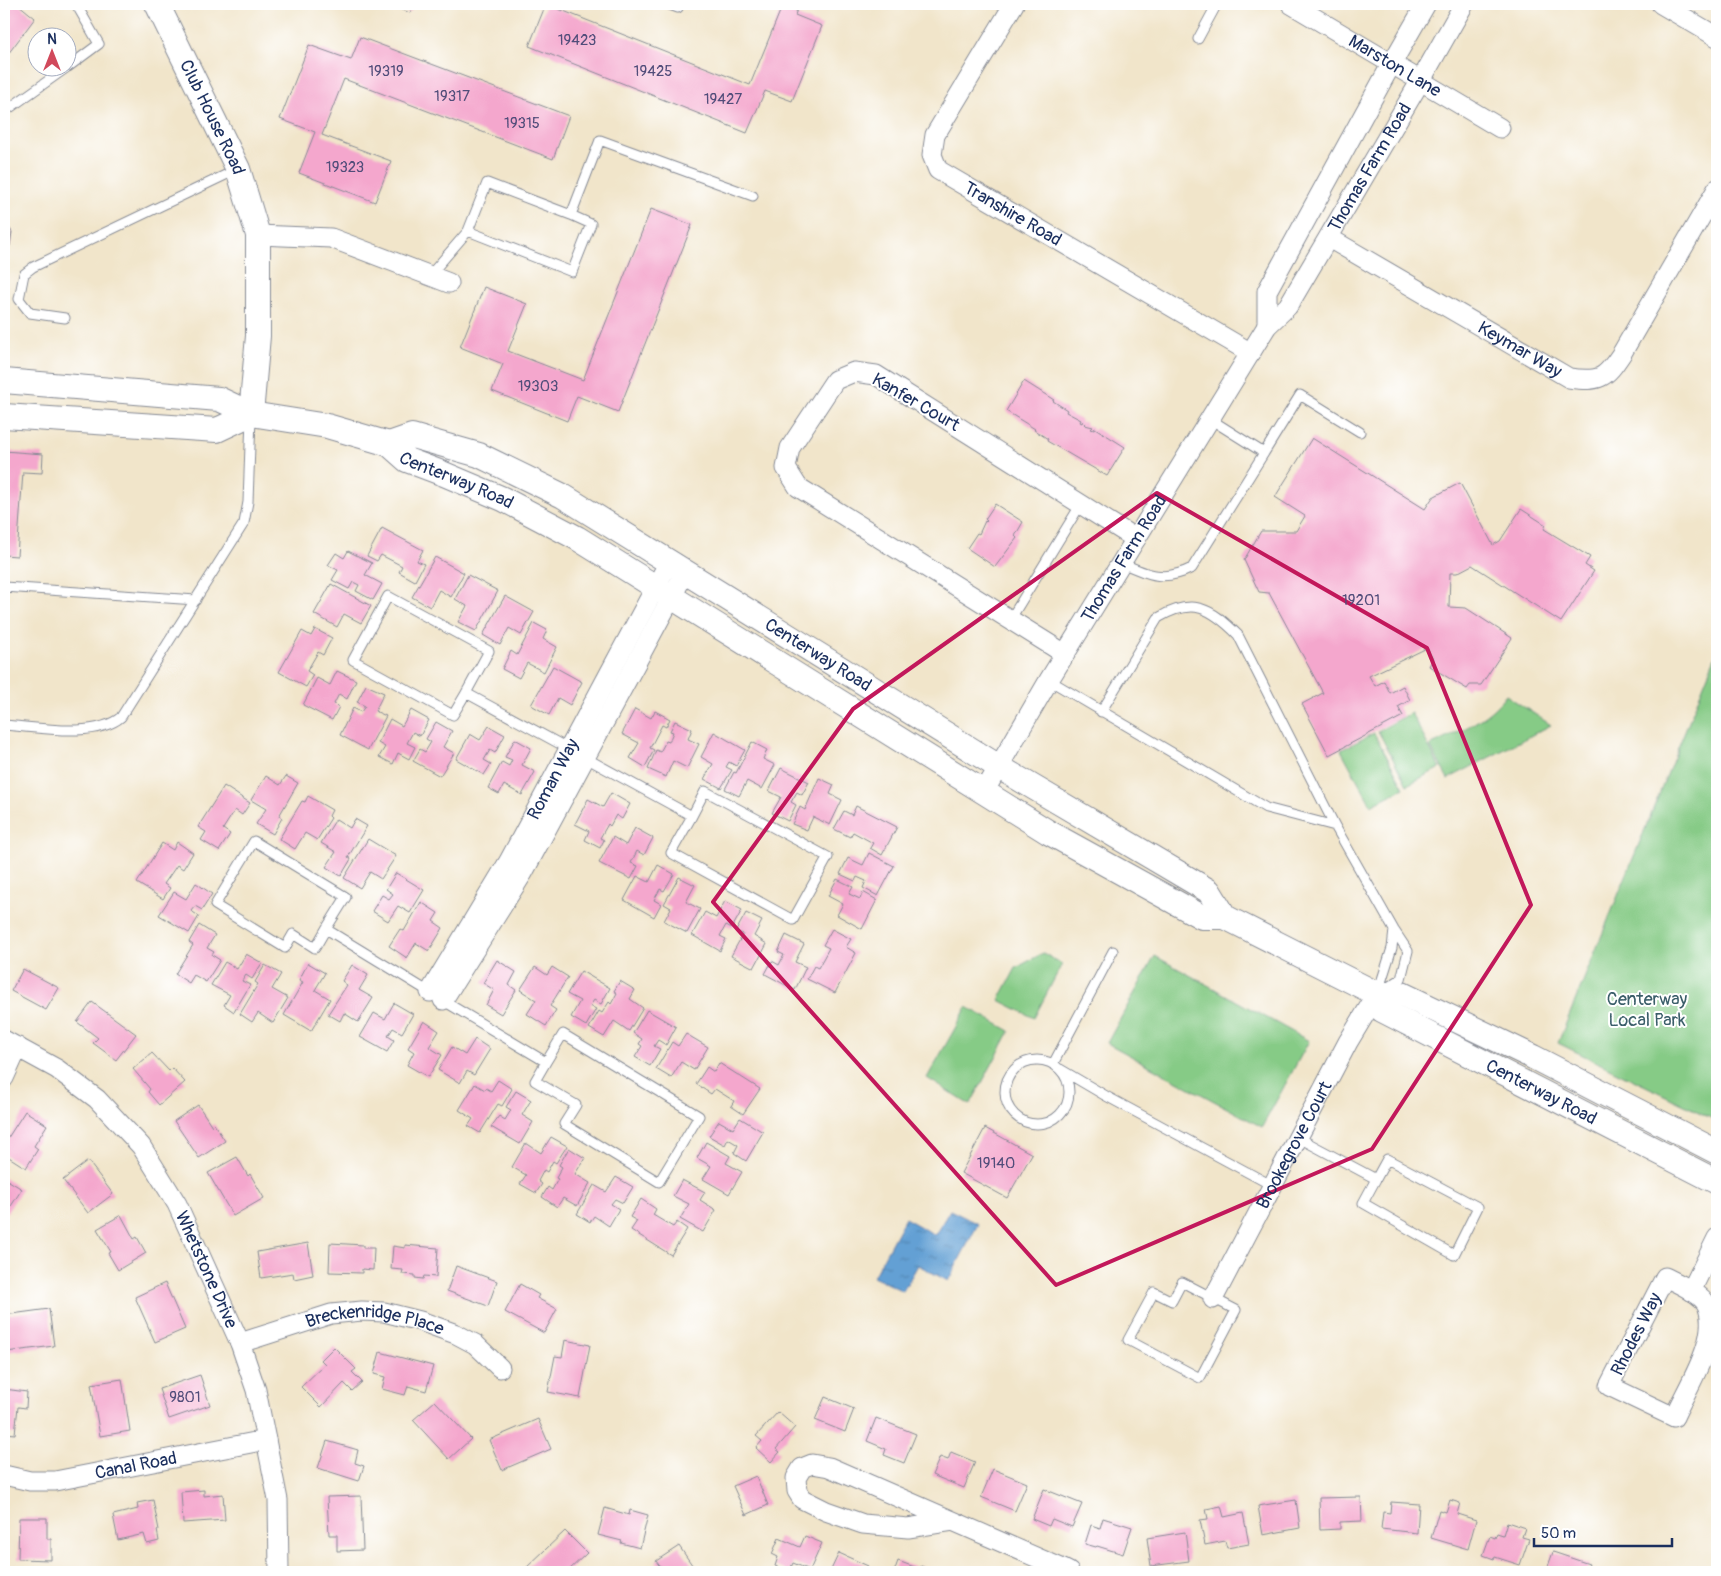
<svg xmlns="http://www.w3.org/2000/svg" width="1721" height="1576" viewBox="0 0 1721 1576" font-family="Pangolin,sans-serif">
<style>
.green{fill:#86cb86;stroke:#507d72}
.water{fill:url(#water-ripples);stroke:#3f6899}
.building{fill:#f4a7cd}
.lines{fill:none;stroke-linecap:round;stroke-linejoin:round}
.service-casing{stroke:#868a94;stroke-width:11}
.minor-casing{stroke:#868a94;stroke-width:21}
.tertiary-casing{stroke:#868a94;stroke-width:26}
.service{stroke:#fff;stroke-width:9}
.minor{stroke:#fff;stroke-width:19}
.tertiary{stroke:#fff;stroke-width:24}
.marked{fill:none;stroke:#c2185b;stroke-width:4;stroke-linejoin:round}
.labels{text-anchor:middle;stroke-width:4;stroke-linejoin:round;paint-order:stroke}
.number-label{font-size:15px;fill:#514d7a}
.street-label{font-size:18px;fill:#1b2f5e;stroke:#fff}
.park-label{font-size:18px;fill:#3b5e6a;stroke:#fff}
</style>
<defs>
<pattern id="water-ripples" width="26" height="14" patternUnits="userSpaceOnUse" patternTransform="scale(1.25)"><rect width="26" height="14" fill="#63a0d4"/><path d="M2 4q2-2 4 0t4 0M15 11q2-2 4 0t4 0" fill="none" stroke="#5183af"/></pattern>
</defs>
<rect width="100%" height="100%" fill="#fff"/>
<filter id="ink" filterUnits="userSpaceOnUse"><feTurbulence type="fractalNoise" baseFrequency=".02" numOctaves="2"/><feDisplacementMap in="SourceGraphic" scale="10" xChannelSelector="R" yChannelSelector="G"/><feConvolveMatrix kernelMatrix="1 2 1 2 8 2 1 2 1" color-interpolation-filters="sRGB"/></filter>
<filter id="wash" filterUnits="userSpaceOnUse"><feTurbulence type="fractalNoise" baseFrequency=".0096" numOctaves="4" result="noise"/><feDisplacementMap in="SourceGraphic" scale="20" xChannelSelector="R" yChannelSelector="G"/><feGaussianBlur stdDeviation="1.12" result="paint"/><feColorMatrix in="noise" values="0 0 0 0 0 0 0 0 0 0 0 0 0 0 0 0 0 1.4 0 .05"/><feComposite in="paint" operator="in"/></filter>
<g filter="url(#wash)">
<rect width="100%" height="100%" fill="#f1e5ca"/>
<path class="green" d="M1717,652V1121L1558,1043Z
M1506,695L1551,725L1448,779L1430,746C1457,732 1487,721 1506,695Z
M1411,713L1440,768L1407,785L1378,731Z
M1374,733L1404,788L1371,805L1341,750Z
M1043,953L1062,964L1034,1018L999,1000L1016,968Z
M1155,956L1309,1041L1262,1127L1107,1043Z
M967,1007L1010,1031L970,1105L927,1078Z"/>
<path class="water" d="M950,1210L978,1224L948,1281L918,1265L903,1291L873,1277L905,1218L935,1235Z"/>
<g id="blocks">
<path class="building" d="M4,4H18L35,18L8,54L4,51Z
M387,4H414L410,13Z
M546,4L750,85L781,9L767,4H799L795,15L822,26L792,101L765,91L747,133L529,46Z
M360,37L569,116L553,159L344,79L322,135L391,161L375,202L299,173L315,132L280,119L309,45L351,60Z
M651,209L692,225L618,412L577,396L567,421L492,391L503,364L460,347L484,287L527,304L508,351L583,380Z
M4,220L12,232L10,246L4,251Z
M1024,381L1054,400L1053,401L1067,410L1066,412L1081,420L1080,422L1082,423L1083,421L1086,424L1085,425L1093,427L1091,429L1094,430L1095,428L1125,447L1107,476L1047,441L1048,439L1034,430L1035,429L1006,411Z
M1312,438L1425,509L1433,497L1460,483L1493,545L1500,541L1521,509L1546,525L1544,529L1590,557L1585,565L1594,571L1561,622L1472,565L1457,573H1450L1449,607L1466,608L1512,638L1481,685H1470L1467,689L1429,666L1433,659L1427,648L1369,676L1375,686L1384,681L1390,693L1403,686L1410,700L1398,707L1403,716L1329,755L1302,704L1323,693L1269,593L1259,592L1244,560L1261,531H1296L1305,516L1275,497Z
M4,451L43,454L42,473L23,472L17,556L4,555Z
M995,504L1023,522L1015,536L1017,538L995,567L967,548L977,533L979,534L985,521L986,522L987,521L985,519Z
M382,528L423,550L417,561L424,564L415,581L399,572L402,566L381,555L377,561L367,556Z
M348,551L372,563L365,575L382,584L373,600L356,591L359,585L353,582L349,589L332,580L338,570L328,565L336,553L344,558Z
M435,557L464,573L451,597L439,590L430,607L412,597Z
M468,575L498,591L476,631L458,622L467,606L455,599Z
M331,584L371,606L361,623L344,614L337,627L314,614Z
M505,596L534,612L521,635L509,628L500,645L483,635Z
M534,623L547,630L543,639L557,647L544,672L527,663L519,678L502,669L511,651L517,655Z
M315,629L332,638L323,655L318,652L307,671L313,675L306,687L279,672L302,631L311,636Z
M553,666L582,682L570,705L558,698L549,715L531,705Z
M337,671L356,680L347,699L339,694L334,704L339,707L332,720L303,705L317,678L330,685Z
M366,685L384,693L375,711L386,716L368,750L340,735L353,708L361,712L365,706L357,702Z
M635,709L651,718L655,711L670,719L666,727L662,725L650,748L654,750L645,767L630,758L639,743L622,734Z
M411,710L429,720L420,736L413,732L407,743L415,747L409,759L398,753L393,764L379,757L385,747L378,743L390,719L402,726Z
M675,721L692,729L688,739L699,744L687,768L673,761L666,777L648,769L656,750L660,752L666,741L669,742L673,732L670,731Z
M436,722L452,731L443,747L454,753L440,776L413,761L420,749L425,752L431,742L426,739Z
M489,726L505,735L495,753L490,750L484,760L491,764L484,775L456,759L470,734L480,740Z
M714,732L745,750L736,766L729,762L726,767L732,770L721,788L704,779L713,764L701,757Z
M515,739L531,748L522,765L535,772L522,795L504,785L499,794L488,788L502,762L509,766L512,760L505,757Z
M752,742L767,750L763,759L775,765L762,789L747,781L739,796L725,789L734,772L736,773Z
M781,768L809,782L802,795L797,792L791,802L796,805L788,821L772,813L781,797L769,791Z
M266,776L280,785L286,776L298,783L279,816L282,818L273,834L256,824L266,809L251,800Z
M819,778L834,785L830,794L842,800L830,825L813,817L807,830L792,824L800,807L805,810Z
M224,786L250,803L242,815L235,810L223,829L230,834L219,851L201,840L206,832L198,827Z
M611,793L630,804L622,819L616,815L610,826L608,824L600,838L604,840L600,848L585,840L589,831L575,824L588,799L603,807Z
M308,796L332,810L329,816L331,818L317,840L305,833L295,849L279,839L302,801L305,802Z
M856,806L897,827L882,855L870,848L873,843L853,832L850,837L834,829L844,811L852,815Z
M336,819L350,828L355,819L367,826L348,857L351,859L341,876L326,867L336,852L321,843Z
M635,828L653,838L644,855L637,851L631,863L638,866L631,879L599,863L613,837L626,845Z
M368,839L396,856L381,879L370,872L360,888L344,878Z
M177,842L193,853L183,869L177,865L164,884L170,888L163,899L137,883L162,843L173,850Z
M869,853L894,866L878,896L863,888L866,881L857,877L855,881L840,874L848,858L863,865Z
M658,865L674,874L664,891L660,889L654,900L661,904L654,917L624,900L637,876L649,882Z
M396,873L424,890L410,913L398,906L388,921L372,911L382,895L389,899L393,894L386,889Z
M679,877L695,885L686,902L700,909L687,933L664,921L671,908L664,904Z
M837,879L853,887L849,894L860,899L863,892L877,900L862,929L837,915L843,904L828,896Z
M196,883L212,894L202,910L195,906L191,911L199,916L189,933L159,915L174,892L186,899Z
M725,901L742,910L732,928L726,925L720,936L726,939L720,951L692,935L705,912L716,918Z
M421,902L438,913L433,921L443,928L429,951L416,943L407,958L389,946L400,929L404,931Z
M746,913L762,921L754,936L767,944L754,968L731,956L743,934L736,931Z
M199,925L215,935L207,948L214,952L212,955L220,960L206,982L194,975L189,983L175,974L193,945L189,942Z
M832,929L851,939L846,947L856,953L835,993L807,979L814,966L818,968L829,948L823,945Z
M786,935L804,944L795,962L806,967L795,990L765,974L772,961L779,965L784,955L778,952Z
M246,954L262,963L252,979L246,975L242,981L250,985L234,1012L224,1005L230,995L211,985L225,962L237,969Z
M497,960L516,972L509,985L516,990L501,1014L486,1005L494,990L483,983Z
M308,963L325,973L315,990L330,999L311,1031L284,1015L303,982L299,980Z
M265,965L281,974L272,989L288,998L273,1023L258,1013L252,1022L240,1014L258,984L255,982Z
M352,965L368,975L359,990L373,998L358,1022L344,1013L340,1021L328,1014L347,985L342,981Z
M535,967L547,975L552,967L568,977L550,1006L556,1010L546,1026L527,1014L536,1000L520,990Z
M23,969L59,988L46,1010L11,991Z
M581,971L610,988L601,1004L594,1000L590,1006L596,1009L586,1026L571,1017L580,1001L567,994Z
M620,981L635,990L630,999L643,1008L629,1031L614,1021L604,1037L589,1028L599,1011L602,1013L609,1002L611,1004L617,993L614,991Z
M92,1002L136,1034L116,1060L93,1043L98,1038L77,1022Z
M394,1003L413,1014L402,1033L393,1028L388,1036L394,1040L387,1052L360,1037L374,1013L385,1019Z
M647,1010L676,1027L666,1045L658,1040L654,1046L660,1049L650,1066L635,1057L642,1046L639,1044L642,1039L633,1033Z
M424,1021L439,1031L429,1047L442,1055L428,1077L407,1065L414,1052L408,1048Z
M686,1034L708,1047L694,1070L681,1062L671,1078L656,1069L672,1042L678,1046Z
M475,1039L490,1049L474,1075L467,1071L460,1083L438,1070L452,1047L465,1055Z
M152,1053L169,1071L172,1068L185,1082L159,1105L148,1092L150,1089L133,1069Z
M719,1063L760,1089L743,1114L731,1106L734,1101L715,1089L711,1094L696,1084L707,1067L714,1072Z
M498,1080L512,1089L502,1106L498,1104L480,1133L468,1126L473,1119L459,1110L475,1084L485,1090L486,1088L491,1091Z
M516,1091L531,1100L522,1115L533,1122L520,1144L491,1127L499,1116L505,1120L511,1110L506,1107Z
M198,1105L212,1126L214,1124L225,1141L199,1158L174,1121Z
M25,1111L47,1125L34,1146L38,1149L26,1168L4,1154V1144Z
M740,1118L763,1132L746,1161L734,1153L738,1145L728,1139L725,1145L709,1136L719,1121L733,1129Z
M985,1128L1032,1154L1007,1198L961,1173Z
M551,1137L567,1146L556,1163L553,1161L547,1172L544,1170L538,1181L542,1184L536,1193L520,1184L526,1175L512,1167L526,1143L541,1153Z
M706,1142L730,1156L726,1163L742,1172L729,1194L703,1179L711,1166L697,1158Z
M569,1148L585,1158L575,1174L590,1183L577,1206L563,1198L557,1207L542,1197L548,1187L552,1190L558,1179L556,1178L562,1167L559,1165Z
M237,1157L248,1176L250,1174L264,1198L233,1216L208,1173Z
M88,1161L113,1194L88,1213L63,1180Z
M616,1177L633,1187L623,1203L615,1199L611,1204L619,1209L609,1226L594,1216L590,1222L577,1214L594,1185L606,1192Z
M4,1178L22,1189L4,1217Z
M682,1180L705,1192L700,1200L716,1210L703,1232L680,1219L689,1204L673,1196Z
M641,1199L656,1209L653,1215L673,1227L677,1222L687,1229L671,1255L631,1230L637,1221L630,1217Z
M121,1215L134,1239L137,1237L146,1253L118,1270L108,1253L111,1252L97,1229Z
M308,1243L313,1275L294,1279L293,1273L261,1278L257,1252Z
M330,1243L363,1245V1248H374L373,1270L362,1269V1273L329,1272Z
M405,1245L438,1248L436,1277L424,1276L423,1279L415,1278V1275L402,1274L403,1270L391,1269L393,1246L405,1248Z
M456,1266L497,1281L488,1306L447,1291Z
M165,1283L185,1329L155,1342L135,1297Z
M520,1284L539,1295L537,1298L557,1309L544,1333L505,1312Z
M49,1309L54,1346L6,1352L4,1315Z
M565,1340L590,1345L580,1398L548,1392L555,1356L562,1357Z
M334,1347L356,1369L352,1372L362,1382L352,1391L344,1383L321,1407L301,1387L325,1364L321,1360Z
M380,1352L433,1366L426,1391L408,1386L405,1395L382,1389L385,1377L374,1374Z
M200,1375L210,1405L169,1419L159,1389Z
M122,1379L130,1431L100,1436L91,1384Z
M4,1389L27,1392L26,1408L18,1407L15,1434L4,1433Z
M825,1397L854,1409L845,1432L815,1420Z
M435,1401L471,1439L449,1459L413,1420Z
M778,1412L795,1427L776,1449L780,1452L771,1462L756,1448L762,1441L756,1436Z
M876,1418L916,1434L904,1463L884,1455L886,1449L867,1441Z
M538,1419L551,1449L502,1470L489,1440Z
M327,1441L358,1450L355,1463L364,1466L359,1481L318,1468Z
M951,1452L975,1462L964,1488L932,1475L940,1457L948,1460Z
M993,1469L1027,1483L1015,1511L981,1497Z
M756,1476L768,1505L746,1515L733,1486Z
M1044,1489L1082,1504L1072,1527L1052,1519L1049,1526L1032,1519Z
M204,1490V1496L223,1494L225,1520L183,1523L181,1492Z
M361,1496L363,1550L337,1551V1535H329L327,1497Z
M1361,1497L1362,1521L1340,1522V1529L1320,1530L1319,1498Z
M153,1500L159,1530H157L159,1541L147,1544L144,1534L118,1540L113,1515L138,1509L137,1503Z
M1296,1500L1300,1528L1263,1535L1258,1506Z
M1450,1500L1460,1503L1457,1514L1476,1520L1468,1549L1431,1538L1439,1510L1446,1512Z
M1391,1502L1419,1504L1417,1533L1381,1529L1383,1512L1390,1513Z
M1221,1506L1224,1517L1243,1513L1249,1544L1227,1548L1225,1541L1205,1545L1200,1520L1208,1519L1206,1509Z
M605,1508L629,1515L630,1510L648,1515L640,1548L621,1543L622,1541L598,1535Z
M19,1518H47V1539H51V1560L18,1559Z
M1103,1518L1132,1527L1123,1554L1097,1546L1096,1547L1085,1544L1091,1525L1100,1528Z
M1507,1522L1525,1528L1522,1537L1529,1539L1520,1565L1495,1557L1494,1559L1483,1555L1490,1536L1495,1538L1497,1533L1503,1535Z
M565,1531L587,1553L567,1572H531L526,1568Z
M1185,1532L1189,1561L1151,1566L1147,1538Z
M805,1536L822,1543L810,1570L793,1563L789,1572L775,1566L778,1557L772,1554L779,1538L800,1547Z
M679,1546L697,1572H664L656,1561Z
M1553,1552L1589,1564L1586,1572H1546Z
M839,1553L868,1566L865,1572H830Z
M898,1561L920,1569L921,1566L935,1572H894Z"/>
</g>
</g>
<g filter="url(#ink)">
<use href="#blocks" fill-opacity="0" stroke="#868a94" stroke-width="1"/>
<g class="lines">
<defs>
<path id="service" d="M667,4L678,8L679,4
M1198,39L1217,4
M68,67L99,44L76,4
M4,112L66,68
M468,231L487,183L571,215
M430,275L468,231L572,272L591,224L571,215L600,140L753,196
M65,318L30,313L19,299L24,274L33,267L238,169
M1264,453L1300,395L1360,432
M1122,563C1148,575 1165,582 1192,568L1264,453L1210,419
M4,587L196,600
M1010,620L1081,504
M1049,680L1266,808L1335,826L1394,930L1408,951L1401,979L1388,987
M466,693L453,715L353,660L388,596L489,651L466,693L571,750
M1101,712L1158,618C1193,597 1211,608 1238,635L1335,826
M4,725C36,727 95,739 121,717L244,523L248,502L251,417
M584,757L692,816L705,791L828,857L793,920L671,853L692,816
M326,929L315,948L293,934L285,948L215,905L254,841L346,897L326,929L431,993
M1378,992L1392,948L1394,930
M442,1000L546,1062L563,1034L699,1116L659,1182L564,1124L576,1105L535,1081L546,1062
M1005 1092a32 32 0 1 1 64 0a32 32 0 1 1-64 0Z
M1053,1064L1113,951
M1060,1069L1106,1096L1273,1186
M1299,1138L1376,1179L1387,1159L1478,1207L1454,1255L1363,1203L1376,1179
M1182,1282L1236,1310L1200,1378L1128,1340L1154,1292L1172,1301Z"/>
<g id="minor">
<path id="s1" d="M1014,4L935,135L932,155L938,170L1251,353"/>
<path id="s2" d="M1291,4L1500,128"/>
<path d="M1661,4L1717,37"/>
<path d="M258,235L331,238L449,283"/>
<path id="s3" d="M1329,238L1569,378C1600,382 1605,379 1622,353L1717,189"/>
<path d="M1267,326V291L1392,63L1426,4"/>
<path d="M1065,654L798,487L786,468L790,448L835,380L854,372L876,375L1136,539"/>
<path id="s4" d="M984,792L1049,680L1267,326L1288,306L1421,80L1464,4"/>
<path id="s5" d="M430,992L509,861L669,562"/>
<path d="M443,1000L523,873L685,572"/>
<path id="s6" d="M4,1040L57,1069L97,1099L141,1146L177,1204L240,1343L256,1390L278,1500L279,1572"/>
<path d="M4,1078L18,1047"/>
<path d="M1665,1277C1677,1283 1701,1293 1707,1305C1721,1338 1687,1387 1674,1417L1609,1386Z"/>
<path d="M1691,1291L1717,1238"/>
<path id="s7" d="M1213,1299L1348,1042L1377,994"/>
<path id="s8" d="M240,1343L331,1314L362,1311L384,1312L420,1321L456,1334L475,1344L500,1368"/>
<path id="s9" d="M4,1475L30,1481H55L266,1440"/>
<path d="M953,1521L908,1528L863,1524L826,1511L802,1499L797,1491L796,1478L802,1468L812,1464L829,1467L1063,1569L1069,1572"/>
</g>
<g id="tertiary">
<path id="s10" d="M157,4L238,169L258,235V336L251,414"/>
<path id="s11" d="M4,381L219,399L251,414L327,426L389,444L407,460L444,474L503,499L577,538L1048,832L1202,917H1225L1377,994H1402L1533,1057L1717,1152"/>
<path d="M4,416L217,430L251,414"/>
<path id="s12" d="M389,444L412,436L479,455L563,496L999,767L1209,891L1225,917"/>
<path id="s13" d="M1377,994L1382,1010L1717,1182"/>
</g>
</defs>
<use href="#service" class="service-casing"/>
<use href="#minor" class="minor-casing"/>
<use href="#tertiary" class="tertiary-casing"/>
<use href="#service" class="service"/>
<use href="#minor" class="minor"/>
<use href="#tertiary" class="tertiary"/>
</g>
</g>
<path class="marked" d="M1157,493L1427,648L1531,905L1372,1149L1056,1285L713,902L853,709Z"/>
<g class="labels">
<g class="number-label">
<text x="577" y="45">19423</text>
<text x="386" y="76">19319</text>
<text x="653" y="76">19425</text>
<text x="452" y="101">19317</text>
<text x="723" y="104">19427</text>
<text x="522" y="128">19315</text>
<text x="345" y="172">19323</text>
<text x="538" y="391">19303</text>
<text x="1361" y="605">19201</text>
<text x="996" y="1168">19140</text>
<text x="185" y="1402">9801</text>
</g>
<g class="street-label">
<text dy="6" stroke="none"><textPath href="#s2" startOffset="121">Marston Lane</textPath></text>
<text dy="6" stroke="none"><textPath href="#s10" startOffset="126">Club House Road</textPath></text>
<text dy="6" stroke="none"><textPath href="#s4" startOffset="735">Thomas Farm Road</textPath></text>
<text dy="6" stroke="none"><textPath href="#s1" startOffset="276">Transhire Road</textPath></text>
<text dy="6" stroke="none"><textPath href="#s3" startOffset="221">Keymar Way</textPath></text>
<text transform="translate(916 402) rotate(30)" y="6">Kanfer Court</text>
<text dy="6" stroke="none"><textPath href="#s11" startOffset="470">Centerway Road</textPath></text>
<text dy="6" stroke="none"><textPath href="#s4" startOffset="272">Thomas Farm Road</textPath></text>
<text dy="6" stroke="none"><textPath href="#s12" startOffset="488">Centerway Road</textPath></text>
<text dy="6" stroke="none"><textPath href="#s5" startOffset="246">Roman Way</textPath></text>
<text dy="6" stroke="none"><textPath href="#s13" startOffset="196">Centerway Road</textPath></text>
<text dy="6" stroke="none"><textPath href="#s7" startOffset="174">Brookegrove Court</textPath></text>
<text dy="6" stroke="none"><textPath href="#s6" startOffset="315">Whetstone Drive</textPath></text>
<text dy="6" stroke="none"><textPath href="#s8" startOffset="140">Breckenridge Place</textPath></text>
<text transform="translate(1636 1334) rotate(-63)" y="6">Rhodes Way</text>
<text dy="6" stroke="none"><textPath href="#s9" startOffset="134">Canal Road</textPath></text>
</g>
<g class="park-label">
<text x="1647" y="1005">Centerway<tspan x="1647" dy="21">Local Park</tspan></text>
</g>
</g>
<rect width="1721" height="1576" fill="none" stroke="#fff" stroke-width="20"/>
<g transform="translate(52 52)"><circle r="24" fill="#ffffff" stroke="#a4acbf"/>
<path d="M0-4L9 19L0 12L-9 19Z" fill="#d1495b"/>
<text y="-8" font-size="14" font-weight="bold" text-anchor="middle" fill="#1b2f5e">N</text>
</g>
<path d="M1534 1538v8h138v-8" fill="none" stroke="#1b2f5e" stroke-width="2.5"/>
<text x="1541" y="1538" font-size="15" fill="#1b2f5e" stroke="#ffffff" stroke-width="4" paint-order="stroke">50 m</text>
</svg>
